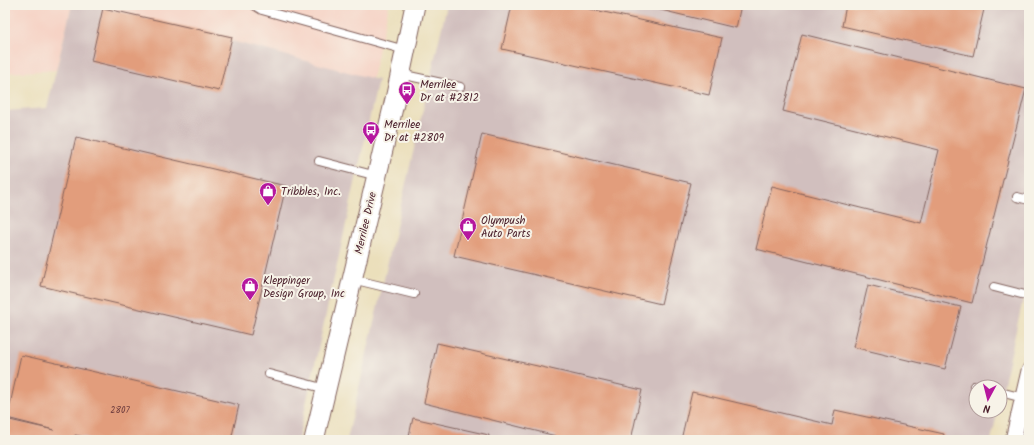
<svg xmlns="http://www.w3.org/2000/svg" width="1034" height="445" viewBox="0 0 1034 445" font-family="Kalam,sans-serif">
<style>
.built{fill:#f6d2c4}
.industrial{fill:#d1bfbe}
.building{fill:#e29d7b}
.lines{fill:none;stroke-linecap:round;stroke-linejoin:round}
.service-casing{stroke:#82625d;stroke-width:10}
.minor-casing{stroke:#82625d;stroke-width:17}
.tertiary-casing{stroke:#82625d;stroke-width:21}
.service{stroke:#fff;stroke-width:8}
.minor{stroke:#fff;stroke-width:15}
.tertiary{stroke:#fff;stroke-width:19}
.labels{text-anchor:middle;stroke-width:4;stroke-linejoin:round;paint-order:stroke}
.number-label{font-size:9px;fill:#703e3f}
.poi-label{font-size:11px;fill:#4a1f2b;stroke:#f7f3e8;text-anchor:start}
.street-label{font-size:11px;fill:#4a1f2b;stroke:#f7f3e8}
</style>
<rect width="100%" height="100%" fill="#f7f3e8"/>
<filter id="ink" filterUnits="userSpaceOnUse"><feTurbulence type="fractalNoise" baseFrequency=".025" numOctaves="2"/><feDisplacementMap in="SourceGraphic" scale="8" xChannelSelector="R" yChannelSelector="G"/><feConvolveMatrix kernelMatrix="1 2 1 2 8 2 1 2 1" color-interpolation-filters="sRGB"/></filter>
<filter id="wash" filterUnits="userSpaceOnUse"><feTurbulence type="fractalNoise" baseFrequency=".012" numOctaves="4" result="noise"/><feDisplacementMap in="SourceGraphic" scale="16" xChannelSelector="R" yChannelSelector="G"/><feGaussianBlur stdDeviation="0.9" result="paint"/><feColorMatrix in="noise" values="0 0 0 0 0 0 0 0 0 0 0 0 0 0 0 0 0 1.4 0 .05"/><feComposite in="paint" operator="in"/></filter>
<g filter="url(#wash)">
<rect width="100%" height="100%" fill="#ebdfbb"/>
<path class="built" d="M5,5H72L56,70L5,73Z
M96,5H389L372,79Z"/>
<path class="industrial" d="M72,5H96L378,80L298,440H5V111L47,108Z
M447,5H1029V273L1000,401V387H976V411H998L991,440H347Z"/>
<g id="blocks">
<path class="building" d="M512,5H572L722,38L709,95L502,49Z
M640,5H741L736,28Z
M846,5H985L973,56L842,26Z
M103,8L232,37L219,91L91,61Z
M802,34L1026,89L972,303L756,249L772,186L921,223L939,150L783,111Z
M482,134L691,183L661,304L454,256Z
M76,137L286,186L251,335L41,286Z
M868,285L961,307L945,369L853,347Z
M437,343L642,390L631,440H578L568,438L571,440H555L556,436L424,403Z
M21,355L239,405L231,440H97L75,435L74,440H5V419L54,430L7,418Z
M692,392L832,425L835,410L944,434L942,440H681Z
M413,418L489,435L488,440H408Z"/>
</g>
</g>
<g filter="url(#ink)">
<use href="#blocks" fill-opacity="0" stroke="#82625d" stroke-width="1"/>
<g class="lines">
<defs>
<path id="service" d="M254,5L262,10L405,50
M400,74L460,87
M319,161L377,176
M1017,197L1029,200
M352,279L414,294
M994,287L1029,296
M269,374L326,389
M974,386L978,387
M1000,392L1023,398"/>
<path id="minor" d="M1013,440L1029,371"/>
<path id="tertiary" d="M314,440L396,95L415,5"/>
</defs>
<use href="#service" class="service-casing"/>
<use href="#minor" class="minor-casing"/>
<use href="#tertiary" class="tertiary-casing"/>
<use href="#service" class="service"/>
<use href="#minor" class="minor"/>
<use href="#tertiary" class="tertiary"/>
</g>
</g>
<defs>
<symbol id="bus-pin" viewBox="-11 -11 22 30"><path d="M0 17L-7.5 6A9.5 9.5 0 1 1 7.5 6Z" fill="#b5179e" stroke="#f7f3e8"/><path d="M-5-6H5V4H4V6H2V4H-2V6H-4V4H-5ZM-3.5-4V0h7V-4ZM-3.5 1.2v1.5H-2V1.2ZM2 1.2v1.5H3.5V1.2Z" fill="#fff"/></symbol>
<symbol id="shop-pin" viewBox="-11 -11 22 30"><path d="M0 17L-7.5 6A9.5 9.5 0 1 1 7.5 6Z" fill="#b5179e" stroke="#f7f3e8"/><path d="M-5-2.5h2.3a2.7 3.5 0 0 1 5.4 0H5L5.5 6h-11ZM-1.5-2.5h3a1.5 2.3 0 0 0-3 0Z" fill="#fff"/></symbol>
</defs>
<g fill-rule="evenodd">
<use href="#bus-pin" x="397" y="80" width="20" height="27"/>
<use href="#bus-pin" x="361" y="120" width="20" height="27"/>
<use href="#shop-pin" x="258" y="181" width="20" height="27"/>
<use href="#shop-pin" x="458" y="216" width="20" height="27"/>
<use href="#shop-pin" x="240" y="276" width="20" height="27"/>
</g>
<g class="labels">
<g class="number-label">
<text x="120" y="413">2807</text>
</g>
<g class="poi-label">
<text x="420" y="88">Merrilee<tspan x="420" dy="13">Dr at #2812</tspan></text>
<text x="384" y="128">Merrilee<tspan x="384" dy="13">Dr at #2809</tspan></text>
<text x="281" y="195">Tribbles, Inc.</text>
<text x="481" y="224">Olympush<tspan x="481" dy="13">Auto Parts</tspan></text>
<text x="263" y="284">Kleppinger<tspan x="263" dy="13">Design Group, Inc</tspan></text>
</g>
<g class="street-label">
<text transform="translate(365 223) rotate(-77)" y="4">Merrilee Drive</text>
</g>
</g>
<rect width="1034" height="445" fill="none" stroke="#f7f3e8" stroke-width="20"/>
<g transform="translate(988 399) rotate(187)"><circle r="19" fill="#f7f3e8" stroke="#b29e9c"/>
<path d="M0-3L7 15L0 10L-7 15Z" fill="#b5179e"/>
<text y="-6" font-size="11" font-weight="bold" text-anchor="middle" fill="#4a1f2b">N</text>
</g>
</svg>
